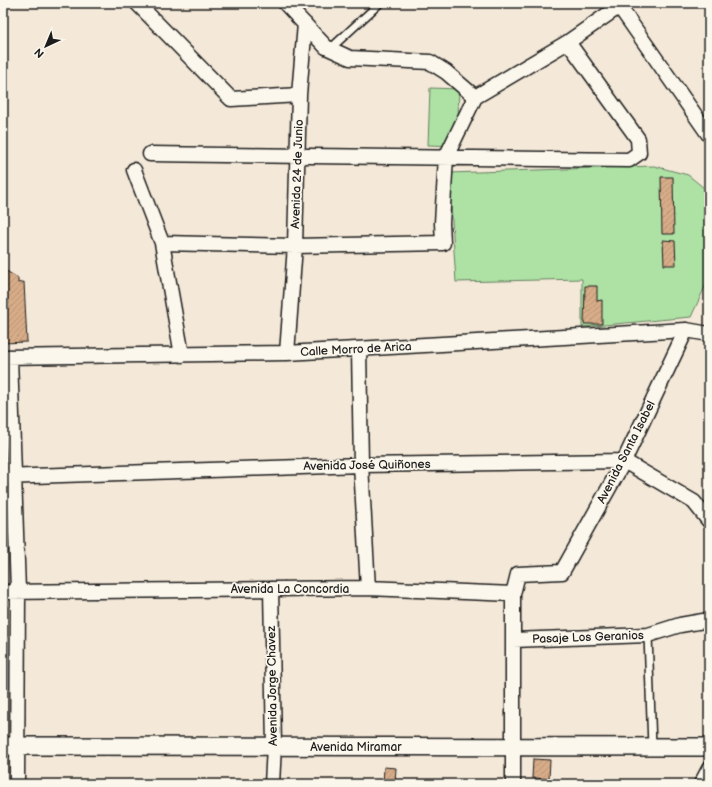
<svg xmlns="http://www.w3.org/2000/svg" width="712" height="787" viewBox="0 0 712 787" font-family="'Balsamiq Sans',sans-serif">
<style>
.park{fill:#aee2a4;stroke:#657f60}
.building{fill:url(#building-hatch);stroke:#1c1c1c}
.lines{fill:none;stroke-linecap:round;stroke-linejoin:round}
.service-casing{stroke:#1c1c1c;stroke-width:10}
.minor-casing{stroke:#1c1c1c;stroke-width:17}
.tertiary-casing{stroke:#1c1c1c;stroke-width:20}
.service{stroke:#fbf7ec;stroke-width:7}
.minor{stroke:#fbf7ec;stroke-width:14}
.tertiary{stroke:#fbf7ec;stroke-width:17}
.labels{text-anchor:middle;stroke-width:3.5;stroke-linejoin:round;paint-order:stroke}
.street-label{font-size:12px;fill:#1c1c1c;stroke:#fbf7ec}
</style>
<defs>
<pattern id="building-hatch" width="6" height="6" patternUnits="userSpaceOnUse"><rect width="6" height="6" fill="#d7ac88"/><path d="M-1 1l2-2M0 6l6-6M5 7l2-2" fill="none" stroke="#b89375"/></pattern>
</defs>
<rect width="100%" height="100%" fill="#f4e8d8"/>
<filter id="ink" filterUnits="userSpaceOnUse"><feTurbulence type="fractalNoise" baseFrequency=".025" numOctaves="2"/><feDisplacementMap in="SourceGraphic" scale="8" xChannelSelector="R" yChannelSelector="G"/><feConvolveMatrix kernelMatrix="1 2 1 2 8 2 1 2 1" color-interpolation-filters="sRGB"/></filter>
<g filter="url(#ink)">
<path class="park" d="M430,88L459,89L457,146L428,145Z
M654,166L688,175L709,192V278L691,317L582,327V279L456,282L449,173Z"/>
<path class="building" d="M661,177H673L674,234H662Z
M663,240L675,241L676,265H664Z
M3,269L18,278V283L24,282L27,342L3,343Z
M585,286H597V301L602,300V324H584Z
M533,759L550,760L549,779L532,778Z
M384,767L396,768L395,784H383Z"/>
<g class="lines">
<defs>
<path id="service" d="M330,49L380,3
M648,635L652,747"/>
<path id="minor" d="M137,3L231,99L299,95
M285,3L326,47L350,58L430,62L446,72L475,97
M619,6L709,135
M150,154L629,160L639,153L638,139L568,42
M134,170L162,243L182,355
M162,243L295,246L443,243L442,223L446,157L475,97L568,42L624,3
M359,349L361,465L368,588
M287,353L295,246L299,95L305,24
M3,357L287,353L686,330L709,334
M10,357L18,591L17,784
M3,477L361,465L624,461L694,502L709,521
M271,589L274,746L272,784
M3,592L368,588L513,594
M513,640L648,635L680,625L709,620
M513,784V594L518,574L562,572L624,461L686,330
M701,784L709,769"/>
<path id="tertiary" d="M3,746L709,747"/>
</defs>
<use href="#service" class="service-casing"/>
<use href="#minor" class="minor-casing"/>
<use href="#tertiary" class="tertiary-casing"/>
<use href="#service" class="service"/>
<use href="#minor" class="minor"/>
<use href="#tertiary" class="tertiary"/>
</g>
</g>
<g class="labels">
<g class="street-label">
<text transform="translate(297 174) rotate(-88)" y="4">Avenida 24 de Junio</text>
<text transform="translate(356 349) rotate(-3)" y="4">Calle Morro de Arica</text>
<text transform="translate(626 452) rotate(-63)" y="4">Avenida Santa Isabel</text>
<text transform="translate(367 465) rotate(-1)" y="4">Avenida José Quiñones</text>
<text x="290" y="593">Avenida La Concordia</text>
<text transform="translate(588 637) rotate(-2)" y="4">Pasaje Los Geranios</text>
<text transform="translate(272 686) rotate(-91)" y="4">Avenida Jorge Chavez</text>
<text x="356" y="751">Avenida Miramar</text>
</g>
</g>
<rect width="712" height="787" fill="none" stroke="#fbf7ec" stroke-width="16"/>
<rect x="8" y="8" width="696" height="771" fill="none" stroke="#1c1c1c" stroke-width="1.5" filter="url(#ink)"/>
<g transform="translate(46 46) rotate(224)" stroke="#fbf7ec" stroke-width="3" paint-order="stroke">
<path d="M0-3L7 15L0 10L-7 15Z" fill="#1c1c1c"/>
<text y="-6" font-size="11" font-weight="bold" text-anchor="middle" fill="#1c1c1c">N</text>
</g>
</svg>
